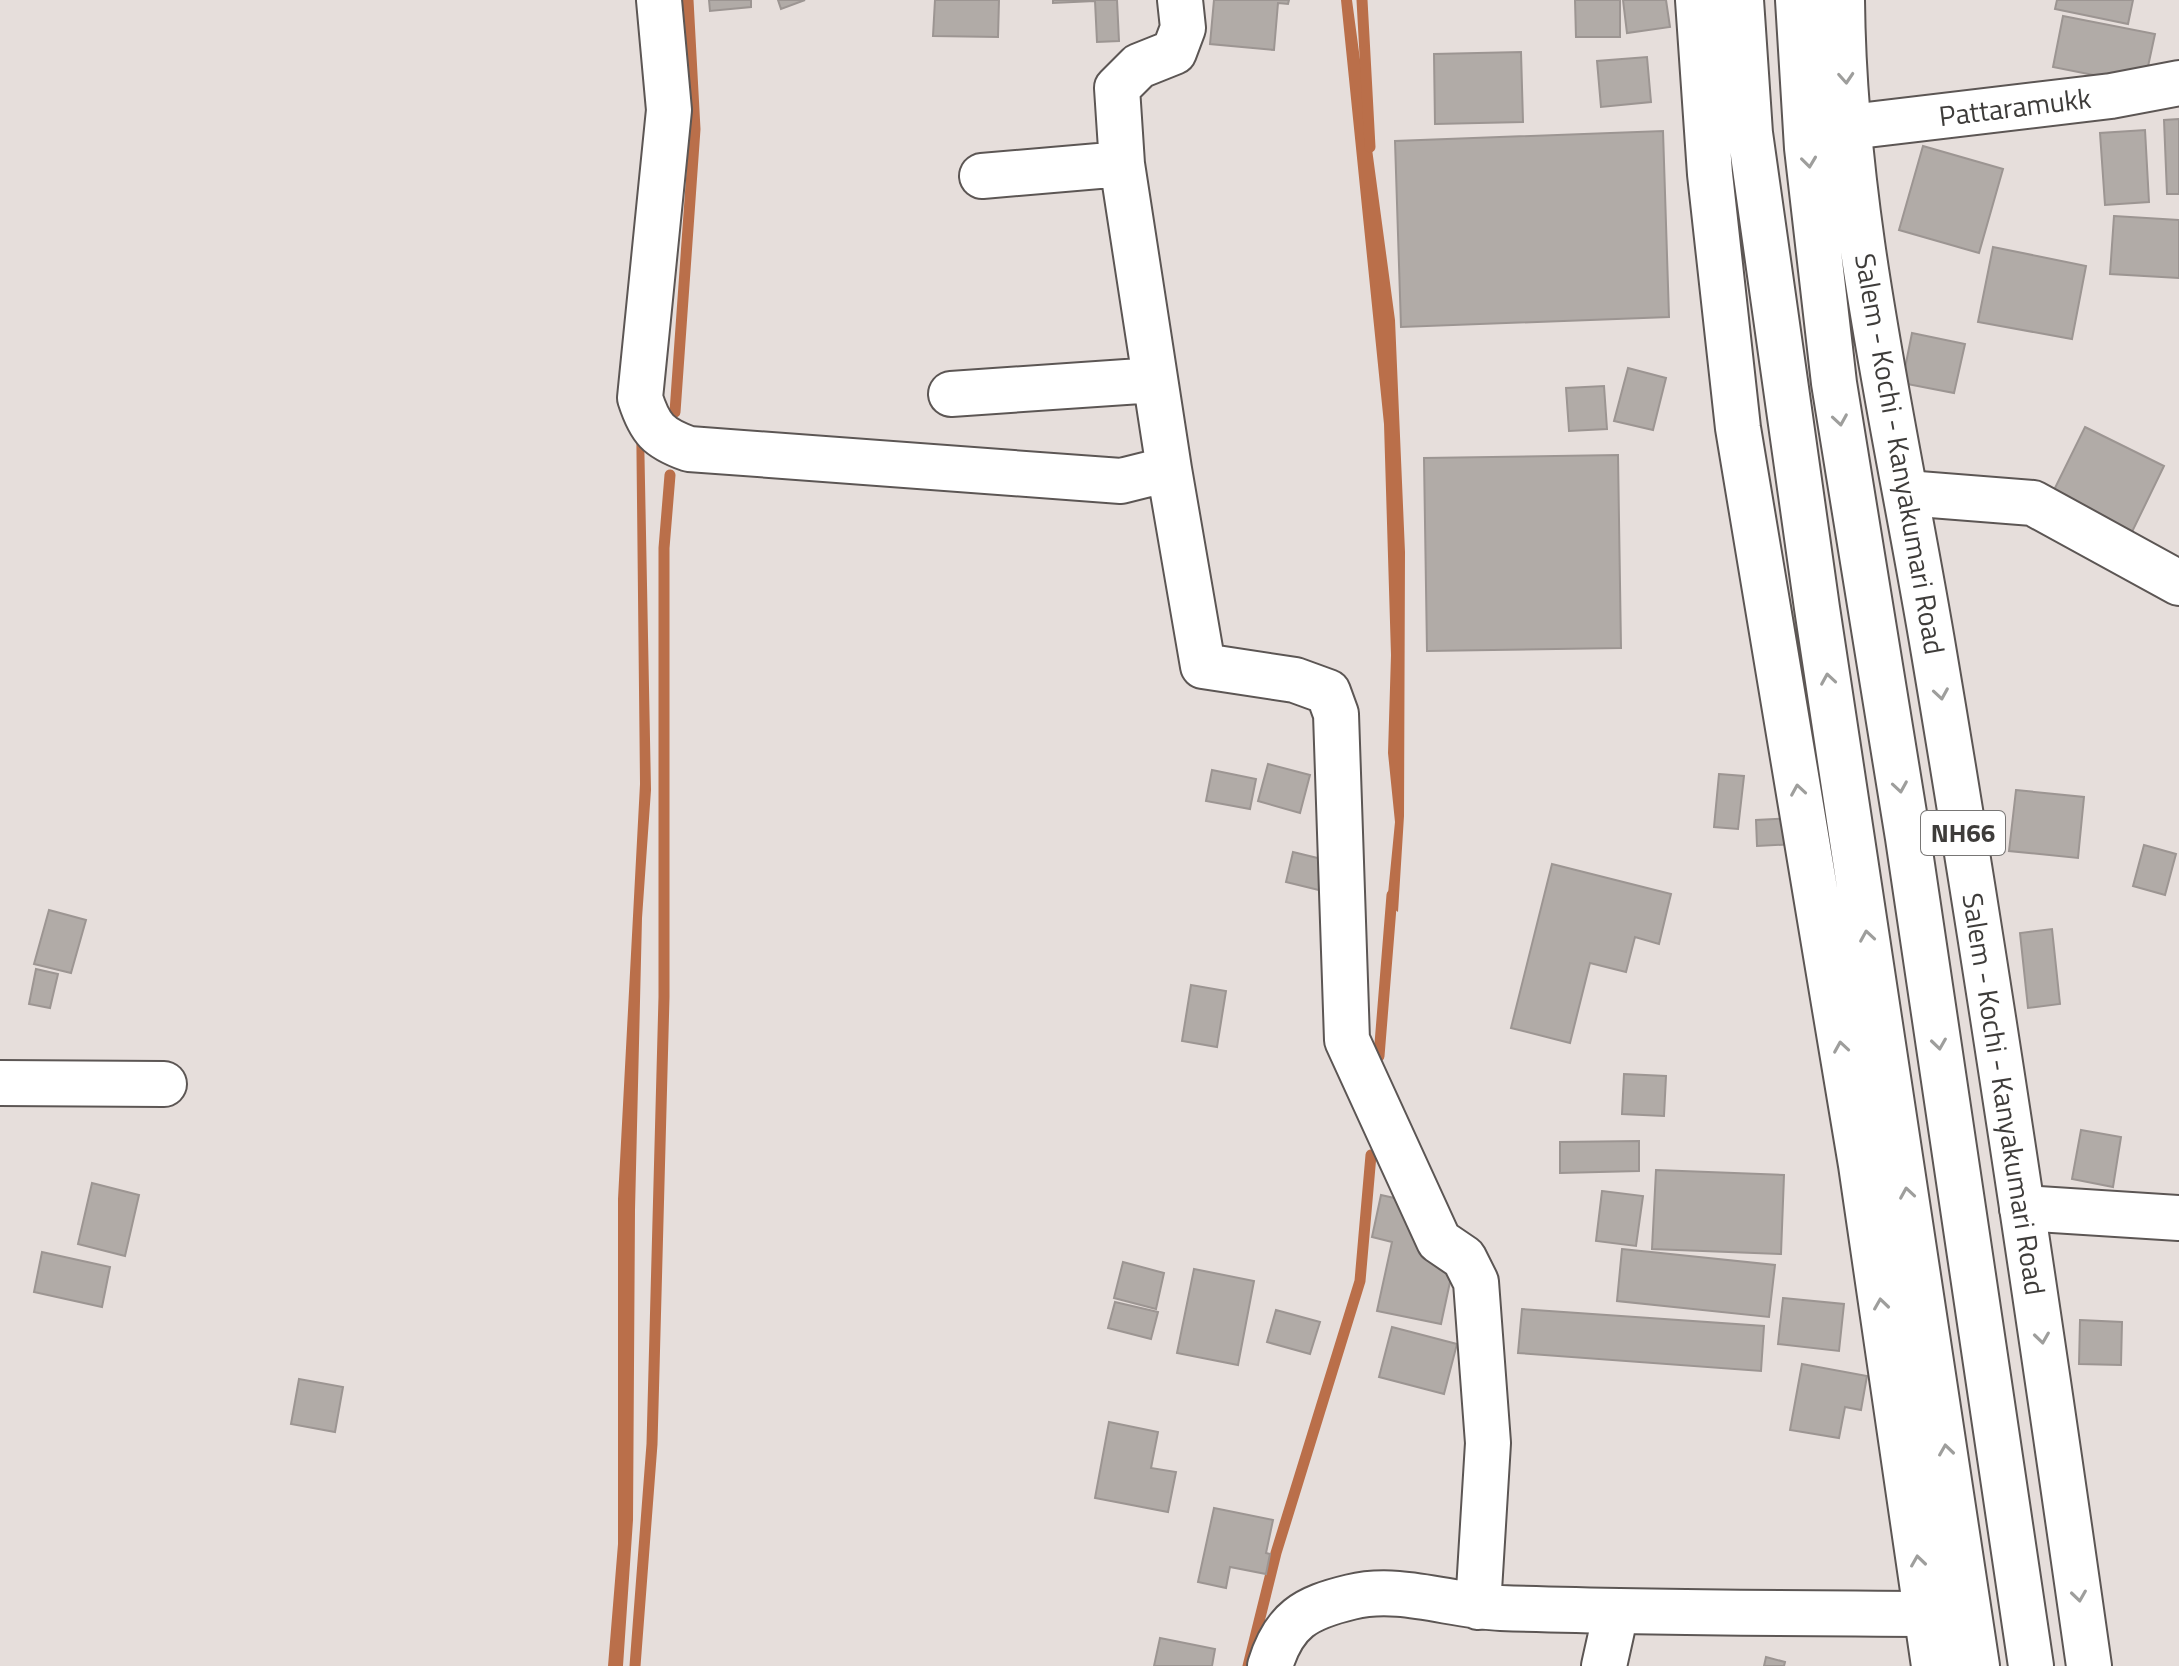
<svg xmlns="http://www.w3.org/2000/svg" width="2179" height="1666" viewBox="0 0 2179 1666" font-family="'Titillium Web',sans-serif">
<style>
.water{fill:#ba6f4a}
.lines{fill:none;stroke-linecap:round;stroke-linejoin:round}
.stream{stroke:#ba6f4a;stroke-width:11}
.building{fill:#b1aba7;stroke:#9c9592;stroke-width:2}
.minor-casing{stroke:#5c5654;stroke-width:48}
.highway-casing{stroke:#5c5654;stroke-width:48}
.minor{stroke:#fff;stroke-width:44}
.highway{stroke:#fff;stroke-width:44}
.oneway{stroke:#9e9e9c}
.labels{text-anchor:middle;stroke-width:6;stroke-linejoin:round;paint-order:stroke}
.shield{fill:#fff;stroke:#787675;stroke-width:2}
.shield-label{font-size:26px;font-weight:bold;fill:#3e3c3a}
.street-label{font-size:28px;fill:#3e3c3a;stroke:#fff}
</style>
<rect width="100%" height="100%" fill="#e6dedb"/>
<path class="water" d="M1341,0H1352L1395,320L1405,552L1404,816L1398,912L1387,904L1395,822L1388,753L1391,655L1384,424Z
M636,406L644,431L651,790L642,918L635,1210L633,1520L623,1666H608L618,1544V1199L640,784Z"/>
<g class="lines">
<path class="stream" d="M1362,0L1370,147
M675,412L695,129L688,0
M1379,1056L1392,895
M635,1666L652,1444L664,997V548L670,475
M1248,1666L1276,1553L1360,1281L1371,1155"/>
</g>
<path class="building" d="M709,0H751V7L710,11Z
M778,0H805L781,9Z
M935,0H999L998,37L933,36Z
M1053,0H1117L1119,41L1097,42L1095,1L1053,3Z
M1214,0H1289L1288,4L1278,3L1274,50L1210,44Z
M1575,0H1620V37H1576Z
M1623,0H1666L1670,27L1627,33Z
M2057,0H2133L2128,24L2055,9Z
M2063,16L2155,34L2144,85L2053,67Z
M1521,52L1523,122L1435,124L1434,54Z
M1647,57L1651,102L1601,107L1597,61Z
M2179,119V194H2167L2164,120Z
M2145,130L2149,202L2105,205L2100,133Z
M1663,131L1669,317L1401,327L1395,141Z
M1923,146L2003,169L1979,253L1899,230Z
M2114,216L2179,220V278L2110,274Z
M1993,247L2086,266L2072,339L1978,322Z
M1912,333L1965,344L1954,393L1902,383Z
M1628,368L1666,378L1653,430L1614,421Z
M1604,386L1607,429L1569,431L1566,388Z
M2085,427L2164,466L2131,534L2052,494Z
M1618,455L1621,648L1427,651L1424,458Z
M1268,764L1310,775L1300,813L1258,801Z
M1212,770L1256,779L1250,809L1206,801Z
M1719,774L1744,776L1738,829L1714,827Z
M2016,790L2084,797L2078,858L2009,851Z
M1795,818L1796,844L1757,846L1756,820Z
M2144,845L2176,854L2165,895L2133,886Z
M1293,852L1334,862L1327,892L1286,882Z
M1552,864L1671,894L1659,944L1635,937L1626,972L1590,963L1570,1043L1511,1028Z
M49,910L86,920L71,973L34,964Z
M2052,929L2060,1004L2028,1008L2020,933Z
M36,969L58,974L50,1008L29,1004Z
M1191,985L1226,991L1217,1047L1182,1041Z
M1624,1074L1666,1076L1664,1116L1622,1114Z
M2081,1130L2121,1137L2113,1187L2072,1179Z
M1639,1141V1171L1560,1173V1142Z
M1656,1170L1784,1175L1781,1254L1652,1249Z
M92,1183L139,1195L125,1256L78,1244Z
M1602,1191L1643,1196L1636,1246L1596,1241Z
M1381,1195L1403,1200L1453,1268L1441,1324L1377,1311L1392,1242L1372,1237Z
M1622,1249L1775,1265L1769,1317L1617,1301Z
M42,1252L110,1267L102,1307L34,1292Z
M1123,1262L1164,1273L1156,1309L1114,1298Z
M1194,1269L1254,1281L1238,1365L1177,1353Z
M1783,1298L1844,1304L1839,1351L1778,1344Z
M1115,1302L1158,1312L1151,1339L1108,1328Z
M1522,1309L1764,1326L1761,1371L1518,1353Z
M1276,1310L1320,1322L1310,1354L1267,1342Z
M2080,1320L2122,1322L2121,1365L2079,1364Z
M1392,1327L1457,1344L1444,1394L1379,1377Z
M1802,1364L1867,1376L1861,1410L1845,1407L1839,1438L1790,1430Z
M299,1379L343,1387L335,1432L291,1424Z
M1109,1422L1158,1432L1151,1468L1176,1472L1168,1512L1095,1498Z
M1214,1508L1273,1520L1266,1553L1270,1554L1266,1574L1230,1567L1226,1588L1198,1582Z
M1160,1638L1215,1649L1212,1666H1154Z
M1766,1657L1785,1662L1784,1666H1764Z"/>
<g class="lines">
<defs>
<path id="minor" d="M659,0L669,110L640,398C650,429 658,438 689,449L1121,481L1169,469L1122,164L1117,88L1139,66L1174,52L1183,28L1180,0
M1850,127L2111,96L2179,83
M982,176L1122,164
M951,394L1155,380
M1169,469L1203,666L1295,680L1328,692L1336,714L1347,1040L1439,1241L1464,1258L1476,1282L1488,1443L1478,1607
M1906,493L2033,503L2179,583
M0,1083L164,1084
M2022,1208L2179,1218
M1270,1666C1284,1620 1305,1608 1351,1597C1400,1585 1451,1606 1501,1608C1643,1613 1784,1613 1926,1614
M1604,1666L1616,1612"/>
<path id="highway" d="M1698,0L1710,174L1738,428L1861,1165L1934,1666
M1741,0L1750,133L1817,608L1977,1666
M1798,0L1807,148L1834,383L1908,838L2031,1666
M1842,0C1844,220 1898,437 1934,653C1991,990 2041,1328 2089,1666"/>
</defs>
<use href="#minor" class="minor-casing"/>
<use href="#highway" class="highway-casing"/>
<use href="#minor" class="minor"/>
<use href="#highway" class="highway"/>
</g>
<defs><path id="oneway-chevron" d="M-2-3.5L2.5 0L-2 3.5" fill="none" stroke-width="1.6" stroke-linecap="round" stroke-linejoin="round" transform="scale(2)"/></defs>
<g class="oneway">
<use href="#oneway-chevron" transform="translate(1846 78) rotate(86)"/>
<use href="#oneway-chevron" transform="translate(1809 162) rotate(83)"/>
<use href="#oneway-chevron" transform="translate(1840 420) rotate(81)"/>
<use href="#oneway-chevron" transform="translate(1828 679) rotate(-99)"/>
<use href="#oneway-chevron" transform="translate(1941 694) rotate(81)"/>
<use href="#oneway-chevron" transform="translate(1900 787) rotate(81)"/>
<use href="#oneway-chevron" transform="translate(1798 790) rotate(-99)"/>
<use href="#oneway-chevron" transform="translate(1867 936) rotate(-99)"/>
<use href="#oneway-chevron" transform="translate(1939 1044) rotate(82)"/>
<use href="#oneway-chevron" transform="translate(1841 1047) rotate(-99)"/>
<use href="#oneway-chevron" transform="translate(1907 1193) rotate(-99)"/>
<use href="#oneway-chevron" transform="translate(1881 1304) rotate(-98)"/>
<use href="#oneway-chevron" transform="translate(2042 1338) rotate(82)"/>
<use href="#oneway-chevron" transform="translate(1946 1450) rotate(-98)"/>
<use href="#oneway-chevron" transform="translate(1918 1561) rotate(-98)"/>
<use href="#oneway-chevron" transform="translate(2079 1596) rotate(82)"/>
</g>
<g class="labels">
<rect class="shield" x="1921" y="811" width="84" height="44" rx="6"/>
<g class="shield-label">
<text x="1963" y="842">NH66</text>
</g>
<g class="street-label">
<text transform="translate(2015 107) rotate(-7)" y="10">Pattaramukk</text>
<text transform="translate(1900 454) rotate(80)" y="10">Salem - Kochi - Kanyakumari Road</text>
<text transform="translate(2004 1094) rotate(81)" y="10">Salem - Kochi - Kanyakumari Road</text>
</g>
</g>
</svg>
